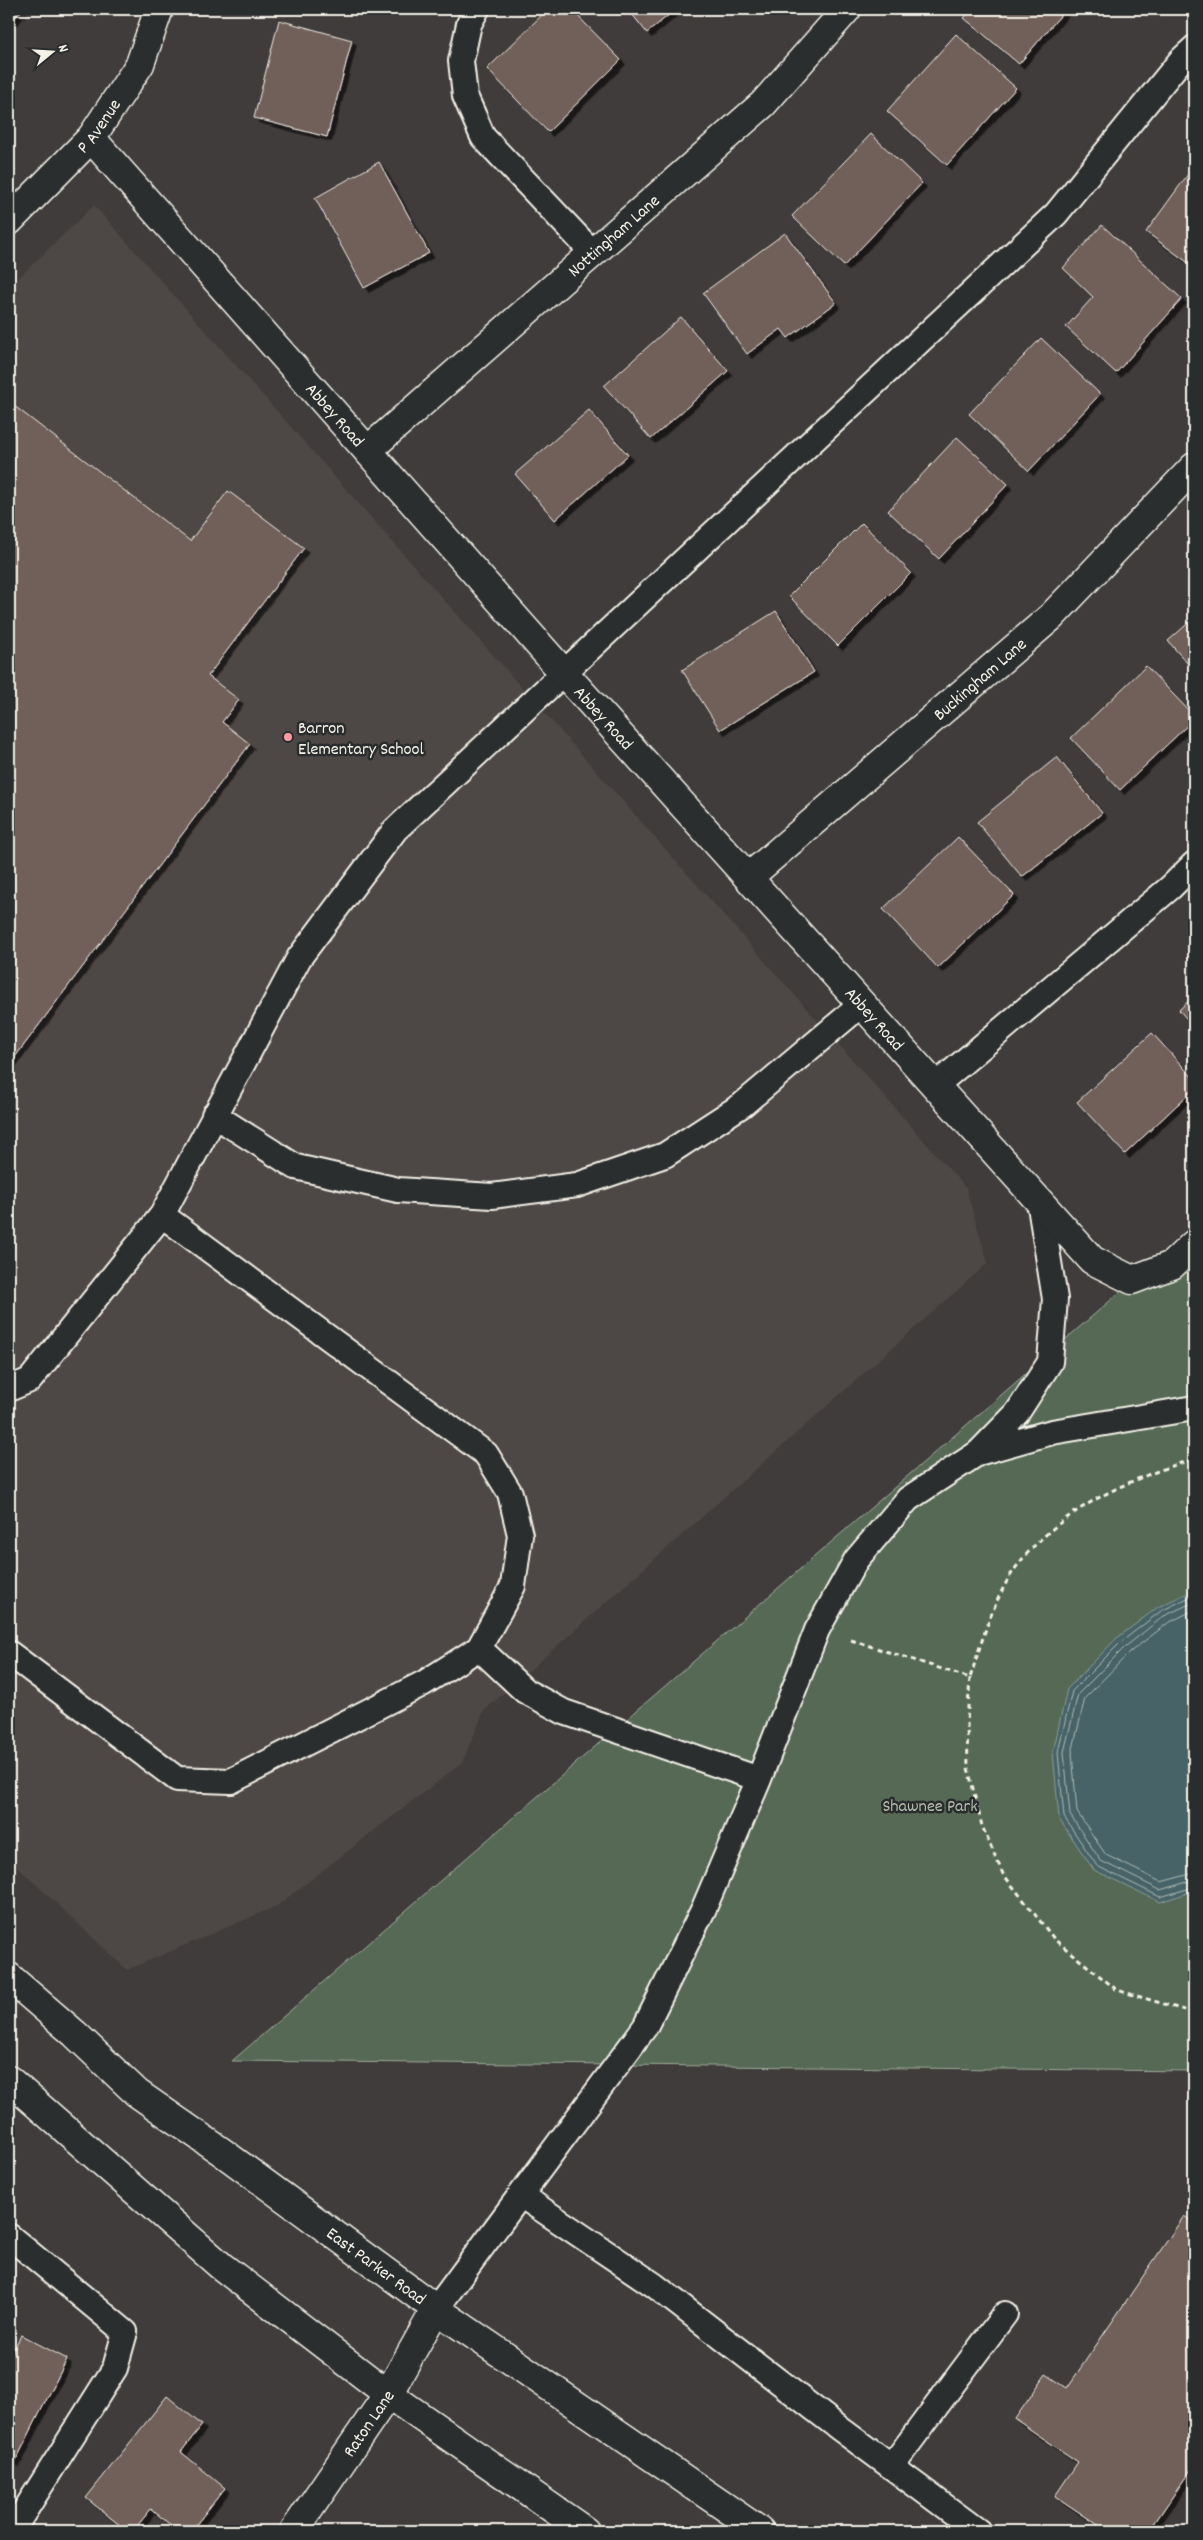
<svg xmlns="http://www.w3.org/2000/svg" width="1203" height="2540" viewBox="0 0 1203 2540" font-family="Dekko,sans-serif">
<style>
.built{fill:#4e4644}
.green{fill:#546954;stroke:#a4ad9e}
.water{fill:#466467;stroke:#8c9c9b}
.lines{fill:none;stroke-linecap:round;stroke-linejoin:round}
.shore{stroke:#aeb9b4;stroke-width:1}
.building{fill:#715f5a;stroke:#f4f1e8;filter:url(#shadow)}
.service-casing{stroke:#f4f1e8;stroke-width:28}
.minor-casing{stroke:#f4f1e8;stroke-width:31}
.tertiary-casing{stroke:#f4f1e8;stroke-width:31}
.secondary-casing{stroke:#f4f1e8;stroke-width:31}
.path{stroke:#f4f1e8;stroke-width:3;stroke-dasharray:5 4;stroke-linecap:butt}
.service{stroke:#2a2d2e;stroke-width:24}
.minor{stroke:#2a2d2e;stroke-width:28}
.tertiary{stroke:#2a2d2e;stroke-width:28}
.secondary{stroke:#2a2d2e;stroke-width:28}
.poi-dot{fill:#ff9aa2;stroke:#2a2d2e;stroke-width:2}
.labels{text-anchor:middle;stroke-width:5;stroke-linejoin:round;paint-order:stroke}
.street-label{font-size:18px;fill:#f4f1e8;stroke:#2a2d2e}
.poi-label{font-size:18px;fill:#f4f1e8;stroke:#2a2d2e;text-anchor:start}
.park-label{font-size:18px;fill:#b4bbad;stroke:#2a2d2e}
</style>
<defs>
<filter id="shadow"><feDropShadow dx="4.5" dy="4.5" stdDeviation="0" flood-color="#0009"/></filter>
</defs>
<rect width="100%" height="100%" fill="#3f3c3b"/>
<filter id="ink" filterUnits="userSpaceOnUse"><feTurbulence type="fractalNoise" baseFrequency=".02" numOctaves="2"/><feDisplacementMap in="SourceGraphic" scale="10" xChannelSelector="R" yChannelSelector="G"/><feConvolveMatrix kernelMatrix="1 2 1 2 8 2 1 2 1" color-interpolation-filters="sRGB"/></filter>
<g filter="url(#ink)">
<path class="built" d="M94,205L966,1188L988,1263L484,1711L462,1763L277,1906L127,1970L9,1859V287Z"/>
<path class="green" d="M1194,1228V2071L232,2061Z"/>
<path class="water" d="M1194,1590V1891L1160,1902L1094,1870L1059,1819L1053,1752L1067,1689L1117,1638L1158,1607Z"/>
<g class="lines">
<path class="shore" d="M1194,1595L1161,1611L1121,1642L1072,1691L1058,1752L1064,1817L1097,1866L1160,1897L1194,1887
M1194,1602L1164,1616L1125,1647L1078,1694L1064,1752L1070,1815L1101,1861L1160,1890L1194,1880
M1194,1610L1168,1623L1130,1652L1085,1698L1072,1753L1077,1812L1106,1855L1161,1882L1194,1873"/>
</g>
<path class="building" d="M9,9H23L9,24Z
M548,9H571L621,60L548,132L487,69Z
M628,9H676L647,33Z
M972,9H1066L1019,64L964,18Z
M279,20L352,40L327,137L254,118Z
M956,34L1016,88L947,165L887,111Z
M871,134L922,183L844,266L792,216Z
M379,162L429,253L364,288L315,198Z
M1194,166V267L1146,232Z
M1102,225L1182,299L1116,373L1066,327L1093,297L1063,268Z
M785,233L836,303L788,338L781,329L747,354L703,293Z
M681,317L728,371L651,439L604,386Z
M1041,338L1100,394L1029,471L969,414Z
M9,402L190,541L228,491L304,548L208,676L239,700L222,722L250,744L9,1065Z
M589,410L628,455L555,520L515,474Z
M957,437L1008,484L939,559L888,511Z
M862,523L911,573L838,646L789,596Z
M776,611L814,672L720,730L682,670Z
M1194,618V671L1168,641Z
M1146,666L1194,716V719L1120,790L1071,738Z
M1057,757L1102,813L1022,877L977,822Z
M958,837L1014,895L938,968L883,909Z
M1194,996V1027L1179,1010Z
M1152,1033L1194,1079V1089L1125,1154L1077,1102Z
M1184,2216L1194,2223V2465L1149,2531H1107L1055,2496L1078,2462L1015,2419L1046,2374L1067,2388Z
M21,2335L67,2359L15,2462L9,2459V2354L11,2355Z
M167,2396L202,2425L181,2452L225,2488L191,2531H178L151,2509L133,2531H127L86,2498Z"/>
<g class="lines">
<defs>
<path id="service" d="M477,9L469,24L461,61L465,96L483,137L593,253
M935,1086L1171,887L1194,864
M214,1115L296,1167L398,1190L492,1196L577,1185L665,1155L742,1105L862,1004
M9,1389L30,1380L162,1215L299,958L395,830L1056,214L1181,60L1194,48
M979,1452L1017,1413L1050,1362L1055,1299L1039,1200
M479,1648L525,1691L564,1712L759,1779
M9,1653L177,1779L231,1781L424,1683L479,1648L513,1586L520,1535L510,1493L486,1454L162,1215
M522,2196L654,2285L839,2428L978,2531
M9,2236L125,2332L115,2368L12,2531
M436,2309L645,2027L704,1908L759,1779L817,1630L856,1560L908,1499L978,1453L1052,1432L1194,1408
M891,2467L1005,2314"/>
<g id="minor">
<path id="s1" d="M91,138L564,673L1092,1260L1132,1280L1172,1265L1194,1244"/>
<path id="s2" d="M368,450L763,104L847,9"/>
<path id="s3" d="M749,877L1051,617L1194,467"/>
<path id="s4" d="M294,2531L388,2394L436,2309"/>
</g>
<g id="tertiary">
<path id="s5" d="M9,221L91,138L140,64L159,9"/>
</g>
<g id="secondary">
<path id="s6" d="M9,1977L75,2034L137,2093L222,2152L436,2309L760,2531"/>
<path d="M9,2080L221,2266L388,2394L585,2531"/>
</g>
</defs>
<use href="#service" class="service-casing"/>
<use href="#minor" class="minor-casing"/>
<use href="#tertiary" class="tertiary-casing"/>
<use href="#secondary" class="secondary-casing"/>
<path class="path" d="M851,1640L970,1678C982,1641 995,1593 1020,1562C1062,1509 1130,1478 1194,1459
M970,1678L967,1722L968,1768L982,1826L1003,1874L1055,1940L1117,1990L1194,2013"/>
<use href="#service" class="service"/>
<use href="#minor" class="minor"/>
<use href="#tertiary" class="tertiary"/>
<use href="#secondary" class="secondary"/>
</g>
</g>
<circle class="poi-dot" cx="288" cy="737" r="5"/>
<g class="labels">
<g class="street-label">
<text dy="6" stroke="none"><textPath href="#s5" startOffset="131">P Avenue</textPath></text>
<text dy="6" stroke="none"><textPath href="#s2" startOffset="326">Nottingham Lane</textPath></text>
<text dy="6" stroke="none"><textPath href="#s1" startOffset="369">Abbey Road</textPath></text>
<text dy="6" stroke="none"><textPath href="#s3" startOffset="304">Buckingham Lane</textPath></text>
<text dy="6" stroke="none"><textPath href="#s1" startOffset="774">Abbey Road</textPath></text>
<text dy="6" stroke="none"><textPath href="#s1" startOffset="1179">Abbey Road</textPath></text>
<text dy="6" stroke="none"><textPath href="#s6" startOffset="468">East Parker Road</textPath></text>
<text dy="6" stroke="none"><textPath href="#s4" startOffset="131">Raton Lane</textPath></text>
</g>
<g class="poi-label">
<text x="298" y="733">Barron<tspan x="298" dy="21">Elementary School</tspan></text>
</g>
<g class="park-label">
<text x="930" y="1811">Shawnee Park</text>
</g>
</g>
<rect width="1203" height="2540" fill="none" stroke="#2a2d2e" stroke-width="30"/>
<rect x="15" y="15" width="1173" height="2510" fill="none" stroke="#f4f1e8" stroke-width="2" filter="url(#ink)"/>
<g transform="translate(52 52) rotate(72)" stroke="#2a2d2e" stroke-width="4" paint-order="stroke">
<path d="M0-4L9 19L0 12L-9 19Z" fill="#f4f1e8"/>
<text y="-8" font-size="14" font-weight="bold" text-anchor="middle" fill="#f4f1e8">N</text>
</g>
</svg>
